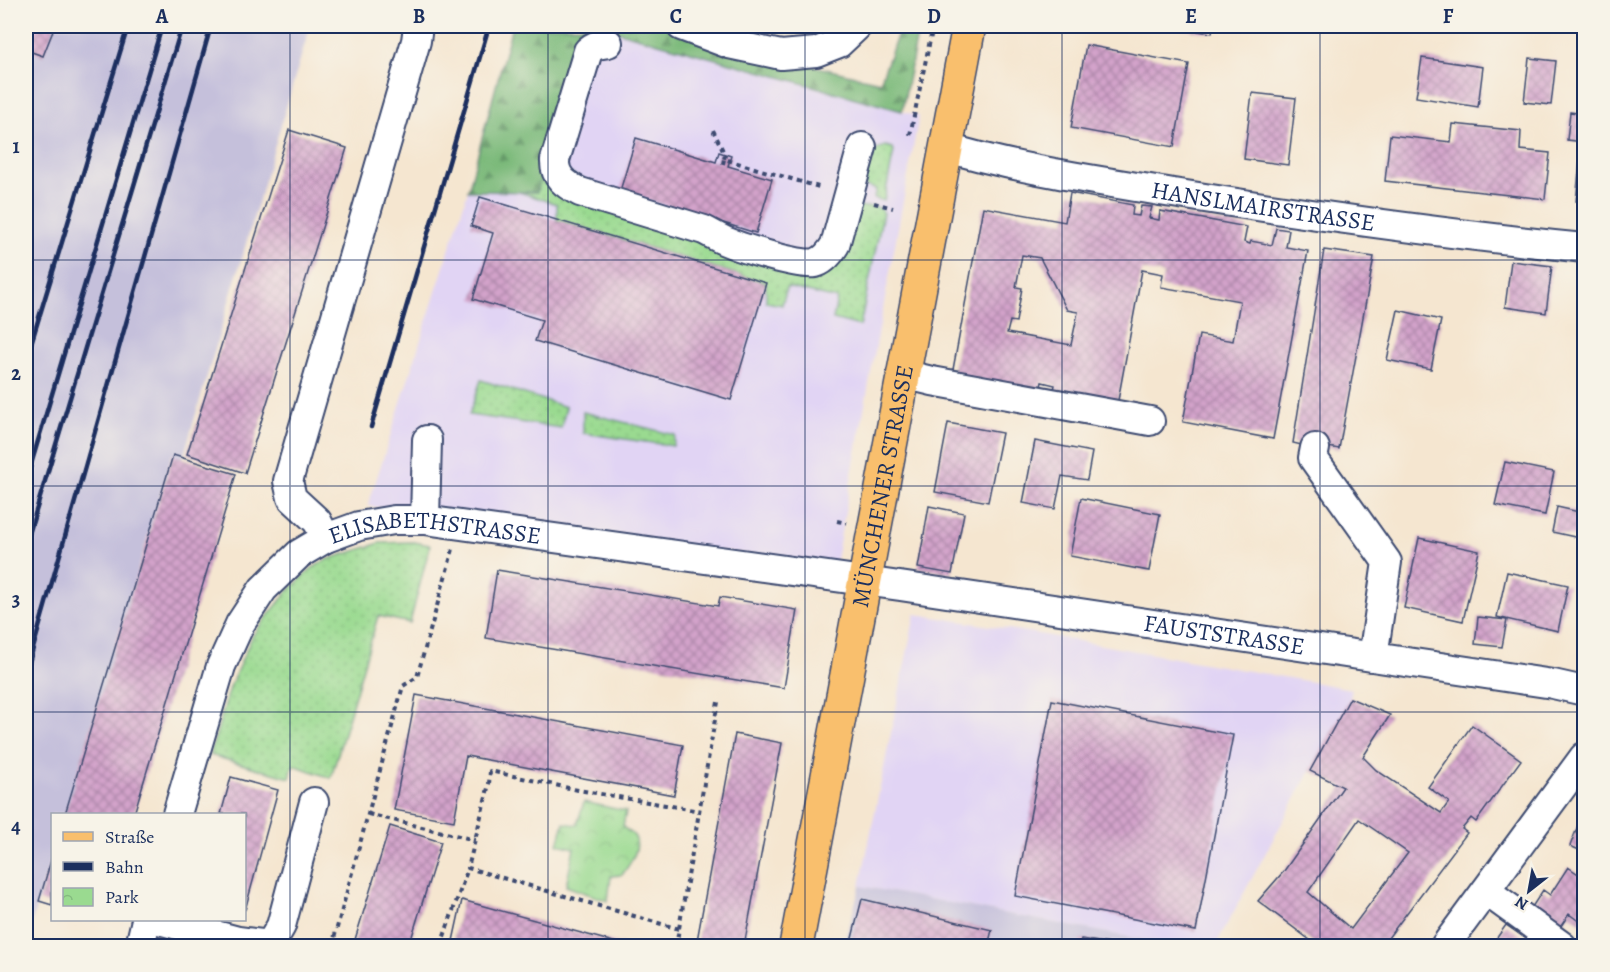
<svg xmlns="http://www.w3.org/2000/svg" width="1610" height="972" viewBox="0 0 1610 972" font-family="Alegreya,serif">
<style>
.built{fill:#e1d4f4}
.industrial{fill:#c5c0db}
.grass{fill:url(#grass-dots);stroke:#5a8477;stroke-width:1.5}
.forest{fill:url(#forest-firs);stroke:#4b746c;stroke-width:1.5}
.park{fill:url(#park-crowns);stroke:#5a8477;stroke-width:1.5}
.building{fill:url(#building-cross-hatch);fill-rule:evenodd}
.lines{fill:none;stroke-linecap:round;stroke-linejoin:round}
.minor-casing{stroke:#3c4a6f;stroke-width:32}
.major-casing{stroke:#3c4a6f;stroke-width:36}
.path{stroke:#3c4a6f;stroke-width:4;stroke-dasharray:4.5 4.5;stroke-linecap:butt}
.minor{stroke:#fff;stroke-width:28}
.major{stroke:#f9bf6d;stroke-width:33}
.rail{stroke:#1b2f5e;stroke-width:4.5}
.grid{fill:none;stroke:#1b2f5e;stroke-width:1.5;stroke-opacity:0.55}
.labels{text-anchor:middle;stroke-width:6;stroke-linejoin:round;paint-order:stroke}
.street-label{font-size:24px;fill:#1b2f5e;stroke:#f7f3e8}
.neatline{fill:none;stroke:#1b2f5e;stroke-width:2}
.grid-label{font-size:20px;text-anchor:middle;font-weight:bold;fill:#1b2f5e}
</style>
<defs>
<pattern id="grass-dots" width="8" height="8" patternUnits="userSpaceOnUse" patternTransform="scale(1.5)"><rect width="8" height="8" fill="#9ada90"/><path d="M2 2h.1M6 6h.1" fill="none" stroke="#84bb7f" stroke-width="1.8" stroke-linecap="round"/></pattern>
<pattern id="forest-firs" width="22" height="20" patternUnits="userSpaceOnUse" patternTransform="scale(1.5)"><rect width="22" height="20" fill="#7bba7a"/><path d="M5 1l3.5 6h-7zM16 11l3.5 6h-7z" fill="#649867"/></pattern>
<pattern id="park-crowns" width="20" height="18" patternUnits="userSpaceOnUse" patternTransform="scale(1.5)"><rect width="20" height="18" fill="#9ada90"/><path d="M2 6a3 3 0 1 1 6 0M12 15a3 3 0 1 1 6 0" fill="none" stroke="#84bb7f"/></pattern>
<pattern id="building-cross-hatch" width="8" height="8" patternUnits="userSpaceOnUse" patternTransform="scale(1.5)"><rect width="8" height="8" fill="#d3a3ca"/><path d="M0 0l8 8M0 8l8-8" fill="none" stroke="#aa85a7"/></pattern>
</defs>
<rect width="100%" height="100%" fill="#f7f3e8"/>
<filter id="ink" filterUnits="userSpaceOnUse"><feTurbulence type="fractalNoise" baseFrequency=".0167" numOctaves="2"/><feDisplacementMap in="SourceGraphic" scale="12" xChannelSelector="R" yChannelSelector="G"/><feConvolveMatrix kernelMatrix="1 2 1 2 8 2 1 2 1" color-interpolation-filters="sRGB"/></filter>
<filter id="wash" filterUnits="userSpaceOnUse"><feTurbulence type="fractalNoise" baseFrequency=".008" numOctaves="4" result="noise"/><feDisplacementMap in="SourceGraphic" scale="24" xChannelSelector="R" yChannelSelector="G"/><feGaussianBlur stdDeviation="1.35" result="paint"/><feColorMatrix in="noise" values="0 0 0 0 0 0 0 0 0 0 0 0 0 0 0 0 0 1.4 0 .05"/><feComposite in="paint" operator="in"/></filter>
<g filter="url(#wash)">
<rect width="100%" height="100%" fill="#f5e6d0"/>
<path class="built" d="M597,28L608,29L919,116L835,565L368,506L468,191L537,192L581,39L587,32Z
M915,614L1027,632L1352,689L1350,698L1215,946H1176L860,886Z"/>
<path class="industrial" d="M26,26H310L183,458L172,455L65,814H52V855L26,941Z
M860,886L1176,946H844Z"/>
<path class="grass" d="M885,146L893,148L894,151L884,201L874,198L876,189L862,185L874,151Z
M545,163L801,274L854,208C864,207 874,205 882,209L883,213L860,326L833,319L837,299L787,287L782,305L766,302V283L557,220V204L519,192H537Z
M481,380L566,407L561,428L469,415Z
M583,412L675,435L673,446L583,433Z
M414,542L430,545L410,623L378,616L331,778L293,765L290,778L210,755L231,684L253,635L287,592L311,569L326,560L380,543Z"/>
<path class="forest" d="M512,26H669L789,60L880,82L899,31L917,36L902,111L608,29C596,27 589,30 581,39L537,192L468,191Z"/>
<path class="park" d="M584,802L626,811L623,827C626,829 633,834 635,837C641,850 629,865 622,875L611,876L608,901L566,886L574,848L558,844L564,823L577,825Z"/>
<g id="blocks">
<path class="building" d="M34,26H55L43,56L26,50Z
M1167,26H1213L1212,33L1166,27Z
M1086,45L1189,64L1174,147L1071,128Z
M1422,58L1483,67L1478,107L1416,97Z
M1529,58L1556,61L1551,105L1524,102Z
M1252,93L1296,98L1288,165L1244,159Z
M1570,112L1584,114V142L1567,140Z
M1453,124L1521,131L1520,150L1550,153L1545,199L1385,181L1390,135L1451,142Z
M289,130L347,148L245,473L187,454Z
M636,138L716,162L719,152L731,156L728,166L772,179L756,233L620,191Z
M1580,160H1584V202L1576,201Z
M1070,193L1133,205L1132,215L1139,216L1141,206L1152,207L1149,218L1159,220L1160,211L1247,227L1244,242L1250,244L1251,241L1272,245L1276,228L1289,230L1286,247L1308,251L1273,439L1183,422L1199,335L1233,341L1240,301L1161,287L1163,274L1142,270L1117,406L1053,394L1055,385L1042,382L1040,391L952,375L983,207L1065,222ZM1022,255L1040,258L1067,310L1078,312L1071,345L1007,333L1010,321L1016,322L1022,288L1016,287Z
M480,197L766,283L731,400L535,341L542,320L473,299L493,233L471,226Z
M1324,250L1374,257L1339,449L1328,447L1327,451L1293,443Z
M1511,261L1552,266L1546,313L1505,307Z
M1398,310L1441,320L1431,369L1387,360Z
M948,423L1002,433L988,502L935,492Z
M1035,441L1092,452L1087,480L1062,476L1055,509L1023,503Z
M173,455L236,474L134,814H65Z
M1505,462L1554,472L1545,515L1495,505Z
M1081,498L1160,514L1149,571L1070,556Z
M929,506L964,513L952,574L918,568Z
M1557,507L1584,513V539L1552,532Z
M1419,538L1479,551L1463,621L1404,608Z
M497,570L718,606L720,597L797,610L784,688L486,638Z
M1507,572L1568,585L1558,631L1497,617Z
M1478,617L1507,620L1502,647L1475,644Z
M416,695L683,745L674,795L466,756L454,821L394,810Z
M1350,698L1390,715L1363,757L1376,770L1441,813L1449,802L1428,787L1472,725L1521,760L1476,822L1471,818L1462,829L1467,833L1382,946H1318L1258,901L1284,871L1343,787L1310,771ZM1359,819L1408,853L1351,929L1308,892Z
M1052,700L1233,735L1196,931L1015,896Z
M735,734L782,743L744,946H696Z
M231,777L278,790L245,910L244,814H221Z
M1584,810V852L1570,846Z
M390,826L441,842L409,946H353Z
M52,857V905L39,901Z
M1568,867L1584,878V925L1569,914L1559,929L1530,910L1543,890L1550,895Z
M862,899L992,930L988,946H850Z
M462,900L628,946H472L453,941Z
M1506,925L1537,946H1491Z
M1081,939L1116,945V946H1079Z"/>
</g>
</g>
<g filter="url(#ink)">
<use href="#blocks" fill-opacity="0" stroke="#3c4a6f" stroke-width="1.5"/>
<g class="lines">
<defs>
<g id="minor">
<path d="M681,26L729,44L781,55L816,52L839,43L857,26"/>
<path d="M608,43C600,44 594,45 588,51L555,160C554,177 566,185 580,192L704,230C710,233 715,236 721,239C737,247 799,266 815,263C824,261 830,253 835,245L862,147"/>
<path id="s1" d="M945,147C1019,170 1097,180 1173,193C1310,215 1447,234 1584,248"/>
<path d="M903,374L932,381L1150,421"/>
<path d="M1315,448L1313,458L1387,562L1373,657"/>
<path d="M425,520L427,440"/>
<path d="M326,538L317,521L292,498L288,481L416,41L418,26"/>
<path id="s2" d="M177,814L221,666L240,624L263,589L299,554L326,538L359,526L394,520H425L900,586L1553,684L1584,691"/>
<path d="M1486,891L1562,946"/>
<path d="M159,920L238,941L270,945L281,926L314,802"/>
<path d="M140,946L146,920"/>
<path d="M1445,946L1584,757"/>
</g>
<g id="major">
<path id="s3" d="M796,946L969,26"/>
</g>
</defs>
<use href="#minor" class="minor-casing"/>
<use href="#major" class="major-casing"/>
<path class="path" d="M713,130L725,155L724,159
M910,135L933,26
M723,164L724,159L822,188
M874,203L893,208
M837,521L847,523
M368,814L475,840
M679,929L468,868L489,784L490,771L578,790L700,811
M418,939L441,946
M441,945L468,868
M332,946L403,686L417,677L453,549
M676,946L718,702"/>
<use href="#minor" class="minor"/>
<use href="#major" class="major"/>
<path class="rail" d="M26,360L128,26
M371,427L489,26
M26,481L162,26
M26,544L182,26
M26,673L211,26"/>
</g>
</g>
<path class="grid" d="M290,26V946M548,26V946M805,26V946M1062,26V946M1320,26V946M26,260H1584M26,486H1584M26,712H1584"/>
<g class="labels">
<g class="street-label">
<text dy="8" stroke="none"><textPath href="#s1" startOffset="324">HANSLMAIRSTRASSE</textPath></text>
<text dy="8" stroke="none"><textPath href="#s3" startOffset="468">MÜNCHENER STRASSE</textPath></text>
<text dy="8" stroke="none"><textPath href="#s2" startOffset="435">ELISABETHSTRASSE</textPath></text>
<text dy="8" stroke="none"><textPath href="#s2" startOffset="1233">FAUSTSTRASSE</textPath></text>
</g>
</g>
<rect width="1610" height="972" fill="none" stroke="#f7f3e8" stroke-width="66"/>
<rect x="51" y="813" width="195" height="108" fill="#f7f3e8" stroke="#9fa5b1" stroke-width="1.5"/>
<rect x="63" y="832" width="30" height="9" fill="#f9bf6d" stroke="#9fa5b1" stroke-width="1.5"/>
<text x="105" y="843" font-size="18" fill="#1b2f5e">Straße</text>
<rect x="63" y="862" width="30" height="9" fill="#1b2f5e" stroke="#9fa5b1" stroke-width="1.5"/>
<text x="105" y="873" font-size="18" fill="#1b2f5e">Bahn</text>
<rect x="63" y="888" width="30" height="18" fill="url(#park-crowns)" stroke="#9fa5b1" stroke-width="1.5"/>
<text x="105" y="903" font-size="18" fill="#1b2f5e">Park</text>
<g transform="translate(1529 891) rotate(211)" stroke="#f7f3e8" stroke-width="4.5" paint-order="stroke">
<path d="M0-4.5L10 22L0 15L-10 22Z" fill="#1b2f5e"/>
<text y="-9" font-size="16" font-weight="bold" text-anchor="middle" fill="#1b2f5e">N</text>
</g>
<rect x="33" y="33" width="1544" height="906" class="neatline"/>
<g class="grid-label">
<text x="162" y="23">A</text>
<text x="419" y="23">B</text>
<text x="676" y="23">C</text>
<text x="934" y="23">D</text>
<text x="1191" y="23">E</text>
<text x="1448" y="23">F</text>
<text x="16" y="153">1</text>
<text x="16" y="380">2</text>
<text x="16" y="606">3</text>
<text x="16" y="833">4</text>
</g>
</svg>
